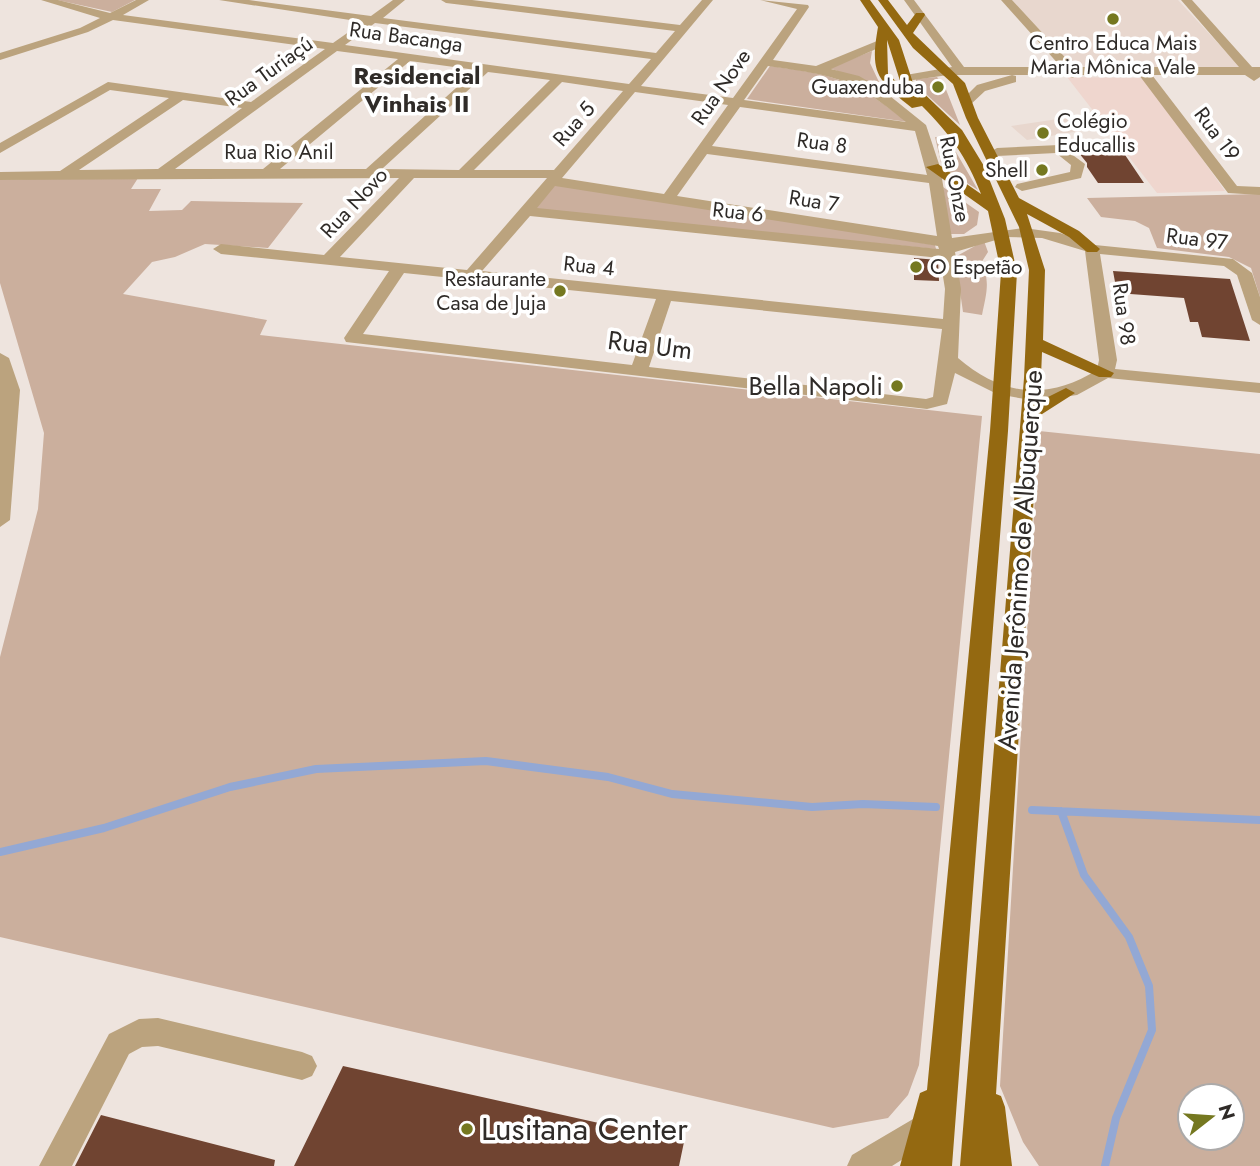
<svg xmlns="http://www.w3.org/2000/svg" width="1260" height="1166" viewBox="0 0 1260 1166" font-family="Jost,sans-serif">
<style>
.commercial{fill:#efd6ce}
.built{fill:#e8d7ce}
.green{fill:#cbaf9d;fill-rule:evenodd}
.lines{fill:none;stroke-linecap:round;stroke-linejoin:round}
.stream{stroke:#93a8d4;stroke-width:8}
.building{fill:#704431}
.minor{fill:#bba37e;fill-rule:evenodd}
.major{fill:#946911;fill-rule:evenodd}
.poi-dot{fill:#757820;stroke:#fff;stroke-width:2.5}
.labels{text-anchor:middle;stroke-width:7;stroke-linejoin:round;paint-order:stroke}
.far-street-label{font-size:21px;fill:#2f2b28;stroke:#fff}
.far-poi-label{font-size:21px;fill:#2f2b28;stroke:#fff;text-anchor:end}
.far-quarter-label{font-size:24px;font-weight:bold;fill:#2f2b28;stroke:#fff}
.street-label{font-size:26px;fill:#2f2b28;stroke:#fff}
.poi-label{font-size:26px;fill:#2f2b28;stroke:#fff;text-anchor:end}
.near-poi-label{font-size:32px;fill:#2f2b28;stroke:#fff;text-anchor:start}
</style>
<rect width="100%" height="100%" fill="#eee4de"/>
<path class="commercial" d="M1067,77L1145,78L1225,191L1157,193Z"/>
<path class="built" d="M1012,0H1178L1242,69L1074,67Z
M1085,115L1103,127L1027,140L1011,126Z"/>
<path class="green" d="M57,0H135L112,12Z
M872,51L870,63L879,82L871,83L829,68Z
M770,66C838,75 853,80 908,122L747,99Z
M937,77L945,87L960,125L916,85V79Z
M935,137L949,140L978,190L942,167Z
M140,175L131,189H161L149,211L182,210L191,201L303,203L268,248L205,244L175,257L152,262L123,294L267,320L260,335L982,416L919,1065L908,1095L888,1118L833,1128L0,937V657L38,509L44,433L0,283V180Z
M553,184L935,245L936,249L533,210Z
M943,187L979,212L977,225L964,234H950Z
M1260,194V297L1251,268L1229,257L1157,248L1149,228L1135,221L1101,217L1087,198Z
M984,241L988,252L981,263C991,280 986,295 982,315L963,312L955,257Z
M1039,431L1260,454V1166H1039L1023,1142L1000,1086ZM1190,1096H1232V1138H1190Z"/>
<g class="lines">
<path class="stream" d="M1032,810L1260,820
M1061,811L1084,875L1129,937L1149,986L1152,1030L1116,1118L1105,1166
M0,852L104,828L230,787L316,769L486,761L608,777L672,794L812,807L863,804L936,807"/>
</g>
<path class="building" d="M1070,142H1109L1119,146L1144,183H1098L1087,167V163Z
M914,258L938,260L939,281L914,280Z
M1113,271L1230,279L1250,341L1202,337L1198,322H1190L1184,298L1117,293Z
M343,1066L684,1142L679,1166H294Z
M101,1115L275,1160L274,1166H75Z"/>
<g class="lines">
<path class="minor" d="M41,0H58L110,13L136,0H149L123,15L333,43L363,22L219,0H249L371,16L393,0H405L383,18L656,53L675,31L446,3L441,0H472L680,25L702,0H713L641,86L733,98L797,9L760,0L808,5L809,7L773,60L816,66L877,41H885V45L831,69L859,76L880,88L926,125L940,167L952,238L1024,228L1060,233L1095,245L1233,259L1252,273L1260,297V325L1252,320L1237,275L1224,266L1100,254L1117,360L1115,369L1260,383V393L1108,378L1077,395L1036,401L997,394L955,373L947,404L927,409L346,342L344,338L389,271L221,254L213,249L221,244L324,255L399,178L0,180V172L60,171L169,98L110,90L0,153V143L108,82L251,102L325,49L113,20L88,32L0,60V53L80,28L100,18ZM375,23L651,59L629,84L345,45ZM337,51L398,59L263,169H175ZM410,61L476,70L366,169H280ZM768,66C836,76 852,77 906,122L744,100ZM488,72L550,80L459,170L382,169ZM562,82L623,91L554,170H474ZM635,92L728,105L664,194L562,178ZM183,100L242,108L158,169L79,170ZM740,107L915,131L927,175L712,146ZM707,154L929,183L937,236L677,196ZM414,178H547L467,270L340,257ZM555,186L938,246L939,249L537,208ZM530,216L940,258L945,289L943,319L482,271ZM1006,237L1042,238L1085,251L1099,360L1097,370C1047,401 1002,396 958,358L961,289L955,252ZM404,273L656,299L632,365L363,334ZM671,301L942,329L933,397L926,399L649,367Z
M904,0H914L964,67H1061L1001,0H1012L1074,67H1239L1181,0H1192L1252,67H1260V77L1254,81L1245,75H1152L1237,186L1260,187V195L1228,193L1139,75H1079L1073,78L1067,75H948L900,82V76L952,67Z
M1012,75L1016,76V82L985,91L970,105L960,102L977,85Z
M1059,145L1085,164L1081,178L1022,191L1015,187L1017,184L1070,172L1071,165L1056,153L997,156L990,152L997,148Z
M0,353L9,358L20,390L10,520L0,527Z
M158,1018L302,1052L312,1056L317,1066L312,1076L302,1080L158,1046L142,1047L129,1054L72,1166H39L109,1034L139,1019Z
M925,1112L936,1116L940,1127L936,1138L892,1166H847L852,1155Z"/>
<path class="major" d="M860,0H870L899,40L913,83L962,130L984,166L1005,219L1017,272L1008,431L952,1166H900L920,1093L927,1090L990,431L1001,272L988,211L926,167L938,164L981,194C967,157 949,133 922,106L912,108C876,79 870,73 878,27ZM887,40L901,84L912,96L888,74Z
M878,0H888L907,25L916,13H924L925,15L913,33L965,83L978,118L1019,198L1079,231L1100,249L1097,252H1087L1069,237L1027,214L1045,270L1043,340L1114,373L1111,377H1099L1042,352L1040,401L1066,388L1075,393L1039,416L996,1094L1001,1096L1005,1107L1012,1166H960L1024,378L1029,270L1019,227L966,118L953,84L913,48Z"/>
</g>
<g class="poi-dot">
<circle cx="1113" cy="19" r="7"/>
<circle cx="938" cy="87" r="7"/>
<circle cx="1043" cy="133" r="7"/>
<circle cx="1042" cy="170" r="7"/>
<circle cx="916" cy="267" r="7"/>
<circle cx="560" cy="291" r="7"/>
<circle cx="897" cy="386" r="7"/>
<circle cx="467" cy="1129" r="7"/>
</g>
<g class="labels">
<g class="far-street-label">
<text transform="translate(406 37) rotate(8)" y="7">Rua Bacanga</text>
<text transform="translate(269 71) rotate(-36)" y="7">Rua Turiaçú</text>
<text transform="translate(721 87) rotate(-55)" y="7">Rua Nove</text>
<text transform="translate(574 124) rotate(-49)" y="7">Rua 5</text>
<text transform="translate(1217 134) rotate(53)" y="7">Rua 19</text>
<text transform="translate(822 143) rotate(8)" y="7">Rua 8</text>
<text x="279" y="159">Rua Rio Anil</text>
<text transform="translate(955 179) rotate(79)" y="7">Rua Onze</text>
<text transform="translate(814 201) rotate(9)" y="7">Rua 7</text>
<text transform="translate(354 203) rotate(-47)" y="7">Rua Novo</text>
<text transform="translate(738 212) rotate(6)" y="7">Rua 6</text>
<text transform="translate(1197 239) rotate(7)" y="7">Rua 97</text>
<text transform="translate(589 266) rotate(6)" y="7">Rua 4</text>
<text transform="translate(1124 314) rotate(82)" y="7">Rua 98</text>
</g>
<g class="far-poi-label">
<text x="1113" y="50" text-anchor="middle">Centro Educa Mais<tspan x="1113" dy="24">Maria Mônica Vale</tspan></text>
<text x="924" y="94">Guaxenduba</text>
<text x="1057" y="128" text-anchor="start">Colégio<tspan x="1057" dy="24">Educallis</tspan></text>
<text x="1028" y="177">Shell</text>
<text x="930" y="274" text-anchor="start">O Espetão</text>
<text x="546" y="286">Restaurante<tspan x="546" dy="24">Casa de Juja</tspan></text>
</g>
<g class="far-quarter-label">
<text x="417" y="84">Residencial<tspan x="417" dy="28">Vinhais II</tspan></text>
</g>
<g class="street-label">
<text transform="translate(650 345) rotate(7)" y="9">Rua Um</text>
<text transform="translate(1020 560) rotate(-86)" y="9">Avenida Jerônimo de Albuquerque</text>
</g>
<g class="poi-label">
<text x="883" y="395">Bella Napoli</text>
</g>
<g class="near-poi-label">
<text x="481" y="1140">Lusitana Center</text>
</g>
</g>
<g transform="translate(1211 1117) rotate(73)"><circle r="33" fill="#ffffff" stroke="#acaaa9" stroke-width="2"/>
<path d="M0-5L12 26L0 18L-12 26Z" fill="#757820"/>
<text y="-10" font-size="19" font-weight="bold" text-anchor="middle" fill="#2f2b28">N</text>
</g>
</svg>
